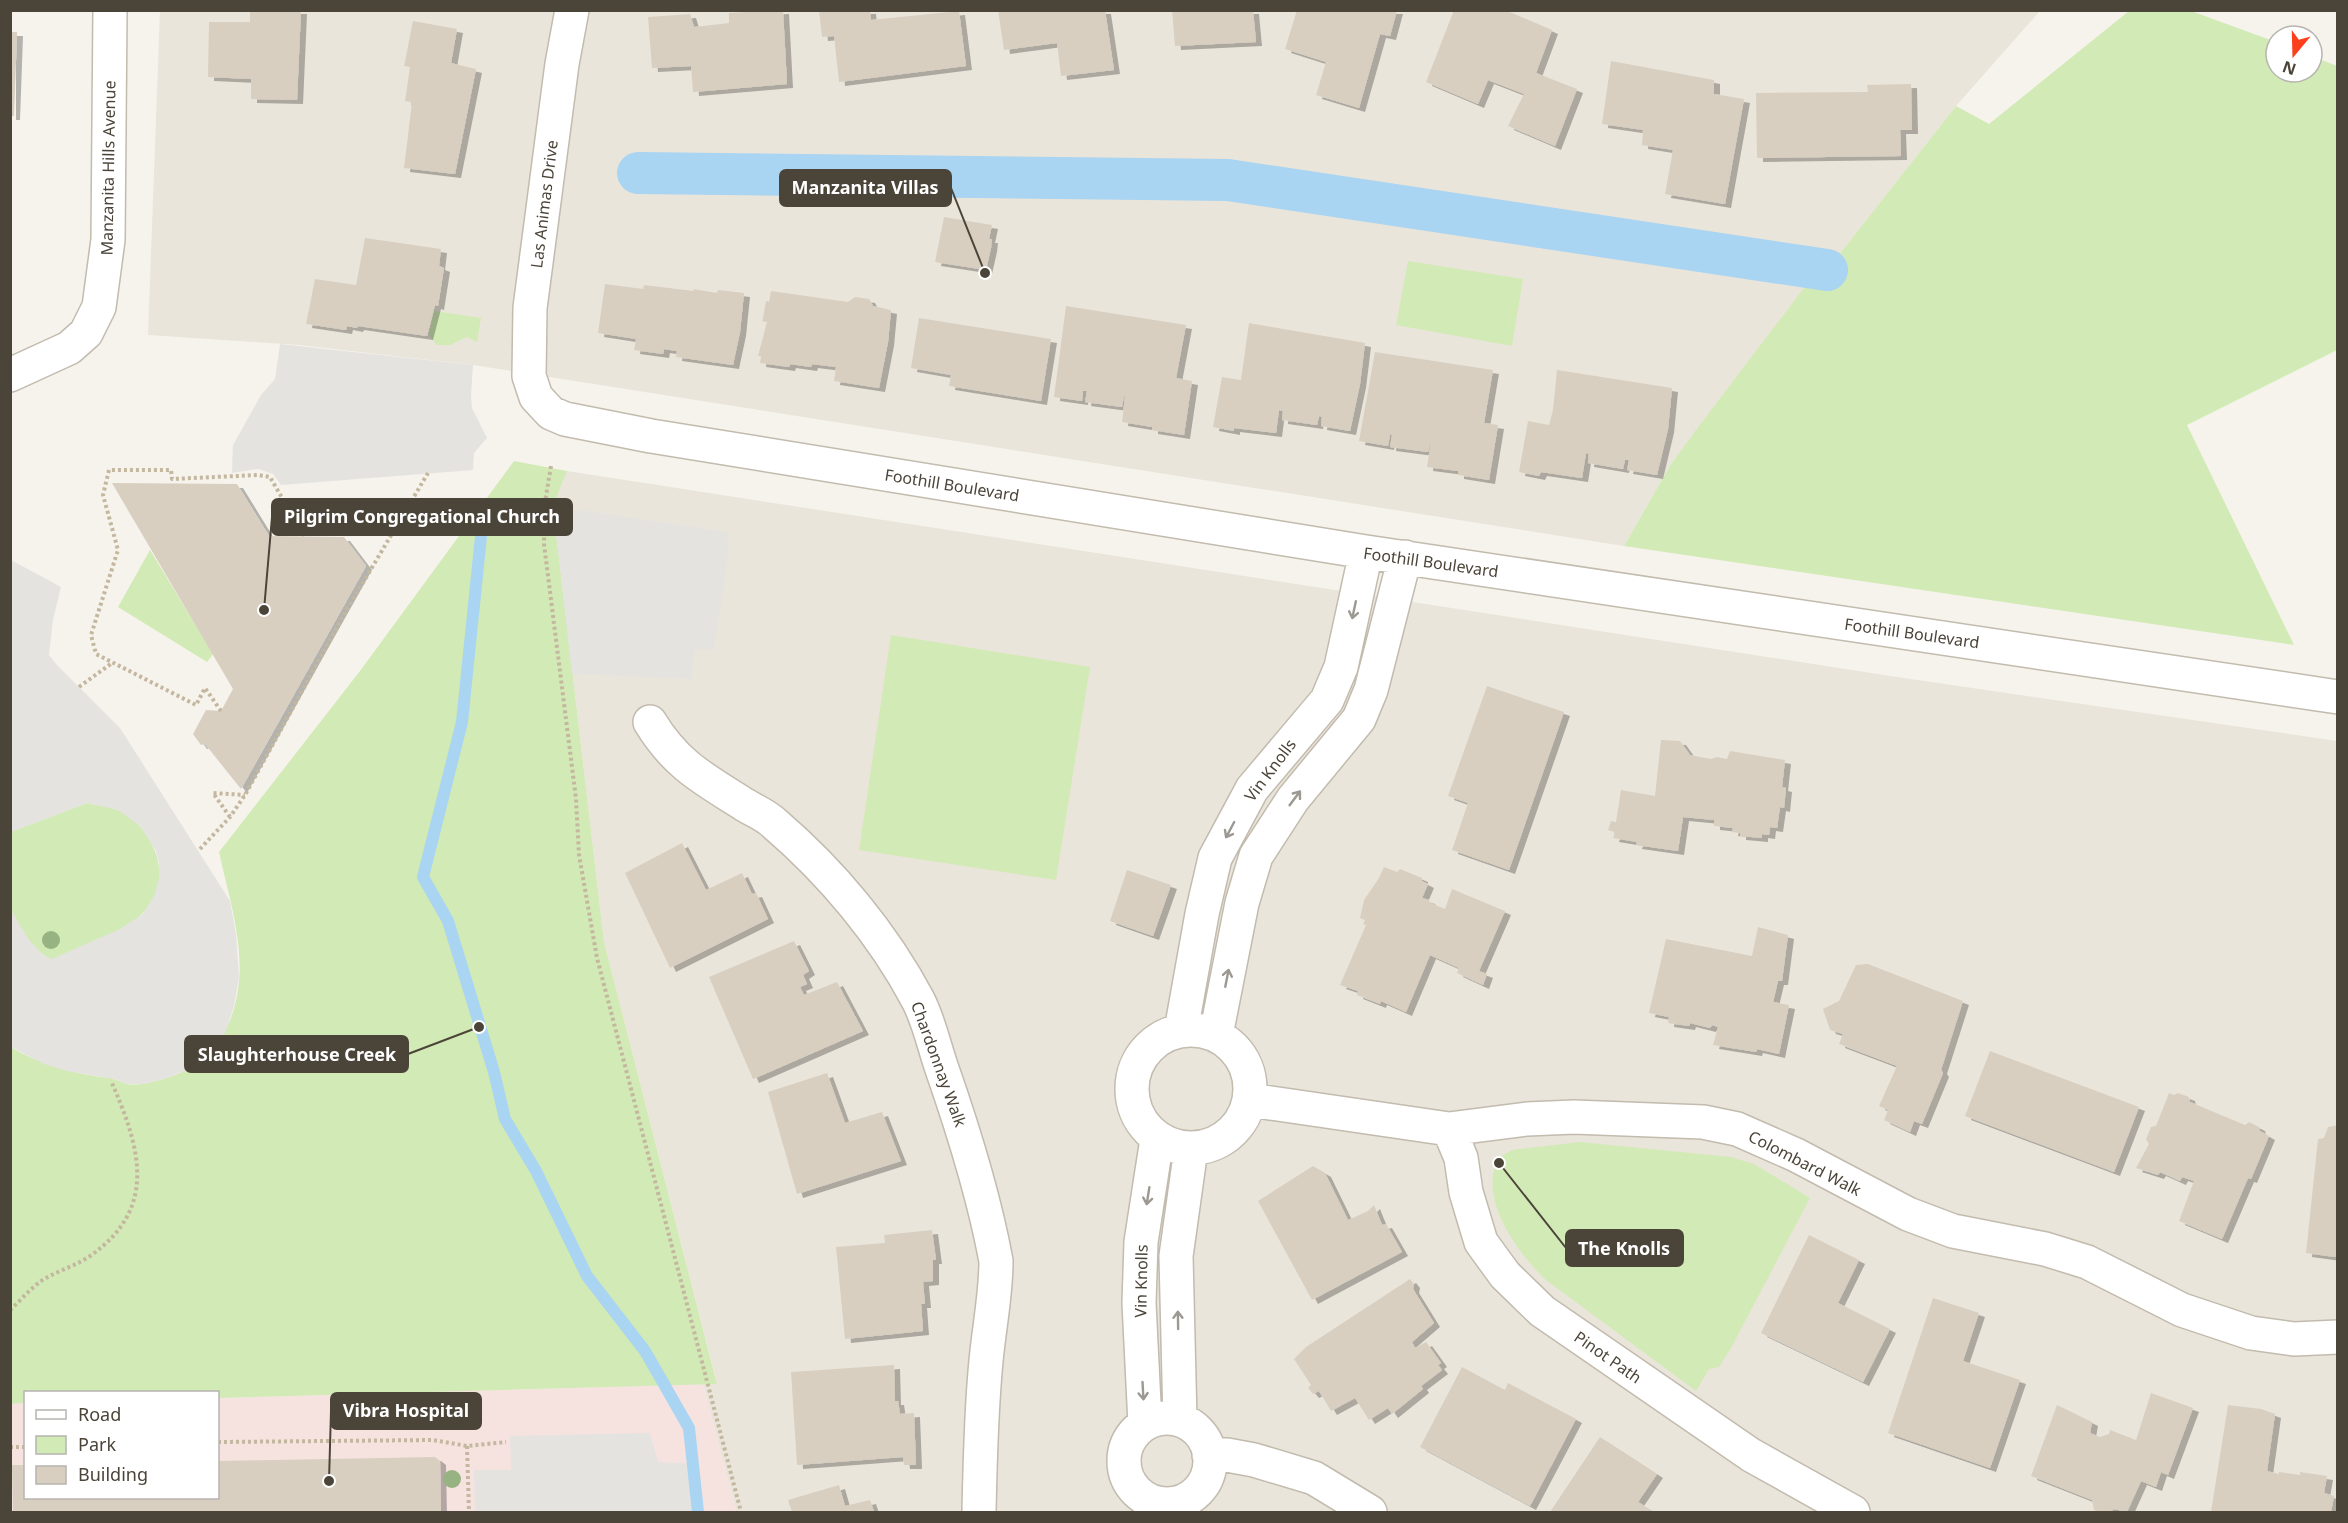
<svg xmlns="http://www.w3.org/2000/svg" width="2348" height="1523" viewBox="0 0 2348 1523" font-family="'Noto Sans',sans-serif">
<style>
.residential{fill:#eae5da}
.medical{fill:#f6e3e0}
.green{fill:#d2eab5}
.parking{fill:#e5e3e0}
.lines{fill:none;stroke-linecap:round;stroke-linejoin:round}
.stream{stroke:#a9d4f2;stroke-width:12}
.canal{stroke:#a9d4f2;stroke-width:42}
.building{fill:#d8cfc1;filter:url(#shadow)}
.minor-casing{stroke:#c2bbae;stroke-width:36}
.path{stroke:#c4b79f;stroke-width:4;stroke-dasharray:3 3;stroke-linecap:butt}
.minor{stroke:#fff;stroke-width:33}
.tree{fill:#97b381}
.oneway{stroke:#9c9892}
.labels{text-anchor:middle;stroke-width:5;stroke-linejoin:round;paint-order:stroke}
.street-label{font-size:16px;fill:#4b4439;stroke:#fff}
.leader{fill:none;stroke:#4b4439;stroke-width:2}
.callout-dot{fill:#4b4439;stroke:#fff;stroke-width:2}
.callout{fill:#4b4439;stroke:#4b4439;stroke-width:2}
.callout-label{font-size:18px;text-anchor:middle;font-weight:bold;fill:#fff}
</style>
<defs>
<filter id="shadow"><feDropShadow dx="6" dy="4" stdDeviation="0" flood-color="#0004"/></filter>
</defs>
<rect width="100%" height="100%" fill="#f6f3ec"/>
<path class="residential" d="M160,11H2040L1956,106L1834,261L1806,285L1671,464L1624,546L473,365L299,345L148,335Z
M567,471L1897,677L2337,741V1512H736L703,1384L717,1383L604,942L553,506Z"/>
<path class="medical" d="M703,1384L736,1512H11L10,1404L25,1403L26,1498H218V1398Z"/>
<path class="green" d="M2129,11H2191L2276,42V72H2312V56L2337,66V350L2187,425L2294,645L1624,546L1671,464L1699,426L1806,285L1834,261L1956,106L1989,124Z
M1408,261L1523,279L1512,346L1396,325Z
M434,311L481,318L477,342L467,337L450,345H437L429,335Z
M514,461L567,471L553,506L604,942L717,1384L218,1398V1392H26L25,1403L11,1404L10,1047C42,1065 74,1074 110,1078C116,1079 121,1082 127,1084C139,1086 152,1082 163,1079C211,1066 234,1030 239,982C243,939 228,893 219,852L360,671Z
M150,550L213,654L207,662L118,607Z
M891,635L1090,667L1056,880L859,850Z
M87,803C97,805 109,806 118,810C156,828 176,883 142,914C121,935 79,948 51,960C34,950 16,929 10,910V832Z
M1580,1142L1731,1157L1754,1164L1810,1198L1731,1348L1719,1367L1709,1369L1696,1391L1546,1280C1518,1254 1475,1195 1500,1157L1512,1150Z"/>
<path class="parking" d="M280,344L473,365L471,395L472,408L487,438L474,453L473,470L281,485L273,474L258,469L232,473L233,445L261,395L275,379Z
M553,506L727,532L729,549L714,650L695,649L691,679L572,674Z
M11,560L61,587L53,620L49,655L57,665L120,728L230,901L236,934L239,977L234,1006L226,1031L218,1044L194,1067L167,1078L143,1084H127L115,1079L67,1071L44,1064L11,1047V910L29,940L43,955L52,959L120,929L143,914L155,894L159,878V862L155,849L140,826L118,810L87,803L11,832Z
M650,1433L658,1462L698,1464L699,1512H475L474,1470H511L510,1436Z"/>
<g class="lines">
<path class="stream" d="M484,507L462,722L423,877L448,921L494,1072L505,1119L536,1171L587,1276L645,1351L689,1428L698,1512"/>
<path class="canal" d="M638,173L1228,180L1827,270"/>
</g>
<path class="building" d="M250,10H301L297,100L251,99V79L208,77L209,22H250Z
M783,10L787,84L693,92L691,66L652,68L648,17L690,14L694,27L729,23V13Z
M819,10H870L871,20L959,11L966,66L839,82L834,36L822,37Z
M998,10H1105L1114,70L1061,76L1057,43L1004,50Z
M1172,10H1253L1256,42L1175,46Z
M1297,10H1397L1390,36L1380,34L1359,108L1316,95L1326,62L1285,49Z
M1454,10H1505L1552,30L1536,73L1577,89L1555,146L1508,126L1524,94L1488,80L1478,104L1426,82Z
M413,21L457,29L451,63L476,69L455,174L404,168L412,102L405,101L410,67L404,66Z
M10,32H17L14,116H10Z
M1611,61L1714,80V94L1744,99L1725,204L1665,194L1673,150L1642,145L1643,130L1602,124Z
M1911,84L1912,130H1900L1901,156L1757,158L1756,93L1868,92L1867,85Z
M944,217L992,225L989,239H992L991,248L986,270L935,262Z
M365,238L441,249L439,266L444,268L438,306L435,305L427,336L358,326L357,328L347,326L346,330L306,324L315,279L356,285Z
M605,284L643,289L644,285L694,291L693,289L717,293L718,290L744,293L740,332L733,365L676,357L677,351L664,349L663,354L634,350L636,339L598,333Z
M771,291L848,302L855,297L869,299L873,306L891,310L888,342L879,388L834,381L836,367L812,364L811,367L790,364L789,367L760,363L761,356H758L767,322L762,321L763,318L766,301L769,302Z
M1066,306L1186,325L1176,378L1192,381L1184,435L1152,430V427L1122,422L1125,397L1124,396L1122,407L1085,402L1087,391H1083L1082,401L1054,397Z
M919,318L1051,339L1041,401L949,386L951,375L911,368Z
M1249,323L1365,343L1360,384L1350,431L1321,426L1322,417L1319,416L1317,425L1282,420L1283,411L1279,410L1276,433L1234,428V431L1213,427L1222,377L1241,380Z
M1375,352L1493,370L1484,423L1498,425L1489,480L1458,475V471L1427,467L1431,441L1428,452L1390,447L1392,435H1390L1388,446L1359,441Z
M1557,370L1672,388L1668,429L1657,475L1627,470L1629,460H1625L1623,469L1588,463L1589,454L1586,453L1582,478L1541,472L1539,476L1519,472L1528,421L1549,425L1553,410Z
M112,483L237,484L269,536L344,537L366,566L241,789L205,744L201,745L193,734L206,710L221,711L233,689Z
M1487,686L1564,712L1509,870L1452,850L1468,803L1448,796Z
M1661,740L1680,741L1690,755L1711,759L1717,757L1727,759L1730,751L1785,760L1782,787L1786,788L1784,808L1780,807L1777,828L1770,827L1769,835L1762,834V838L1740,836V833L1732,832L1733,828L1714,826V820L1683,817L1678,851L1636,845L1637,842L1613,838L1615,832L1608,830L1611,821L1616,822L1621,790L1655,796Z
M682,843L706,890L742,873L752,894L756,893L768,919L670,968L625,873Z
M1384,867L1397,872L1400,869L1422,878V881L1428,884L1422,898L1429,900L1430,903L1445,909L1452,889L1505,911L1479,971L1487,974L1483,985L1457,973L1459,968L1430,955L1406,1012L1381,1001L1380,1004L1357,995L1358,991L1340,985L1366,925L1363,924L1365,920L1360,918L1364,900L1379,878Z
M1127,870L1171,885L1153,936L1110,921Z
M1758,927L1788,935L1782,981H1778L1773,1002L1789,1005L1779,1054L1757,1049L1756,1052L1713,1045L1718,1027L1712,1025L1710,1028L1690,1023L1689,1026L1668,1023L1669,1017L1649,1013L1666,939L1752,956Z
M794,941L809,971L803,975L807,984L800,987L804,995L837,982L863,1031L753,1079L709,977Z
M1868,964L1963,1001L1941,1070L1943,1073L1922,1124L1914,1121L1910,1132L1884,1120L1888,1110L1879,1106L1897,1066L1839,1044L1843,1034L1830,1030L1823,1009L1839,1001L1856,965Z
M1990,1051L2139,1107L2114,1172L1965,1116Z
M827,1073L845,1123L882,1112L901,1161L797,1194L768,1092Z
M2169,1093L2174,1095L2178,1093L2189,1097L2190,1102L2245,1125L2249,1122L2259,1127L2260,1131L2269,1136L2251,1179L2248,1178L2222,1239L2179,1221L2194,1181L2182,1177L2180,1181L2160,1172L2158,1175L2136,1168L2149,1144L2146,1139L2151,1127L2156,1126Z
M2338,1125V1255L2335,1257L2306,1253L2318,1139L2324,1138L2328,1127Z
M1313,1166L1325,1173L1348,1220L1368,1211L1374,1205L1382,1225L1386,1224L1402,1252L1312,1300L1258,1201Z
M932,1230L936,1260H933V1281L923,1282L925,1304H921L923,1331L845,1339L836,1247L885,1243L884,1235Z
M1809,1235L1859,1260L1838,1303L1890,1329L1863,1382L1761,1333Z
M1410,1279L1414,1284L1413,1289L1434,1323L1412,1342L1415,1348L1426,1342L1441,1363L1438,1365L1442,1370L1421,1386L1423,1389L1392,1414L1388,1408L1369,1420L1355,1398L1331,1411L1319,1391L1313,1394L1308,1388L1311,1385L1294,1359L1306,1347Z
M1933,1298L1979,1313L1963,1361L2020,1380L1990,1468L1888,1433Z
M894,1365L895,1401H898L900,1414L914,1413L916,1465H904L903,1457L797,1465L791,1372Z
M1462,1367L1505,1390L1508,1383L1576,1419L1530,1506L1420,1447Z
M2151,1393L2193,1408L2168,1475L2161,1472L2156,1487L2141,1481L2127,1512L2114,1509L2110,1512H2100L2094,1510L2092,1500L2031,1476L2057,1405L2092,1422L2090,1433L2100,1437L2109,1434L2110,1430L2136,1440Z
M2228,1405L2261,1409L2275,1414L2267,1471L2279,1474V1472L2300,1475V1472L2327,1476L2324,1493L2334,1496L2331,1512H2211Z
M1600,1437L1657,1474L1638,1502L1654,1512H1550Z
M435,1457L440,1461L441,1512H13L12,1465H26V1498H218V1461Z
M839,1485L845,1506L870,1500L874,1512H792L788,1500Z"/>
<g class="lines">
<defs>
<path id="minor" d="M572,10L562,64L530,308L529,376L536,397L551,413L565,419L651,436L1366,552L2338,697
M10,375L69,348L86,333L99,307L108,240L110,10
M650,722C676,765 704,779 745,805C755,811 767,816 775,824C832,873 883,934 918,1000C929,1021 934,1046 942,1069C964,1132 984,1196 996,1261C996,1295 989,1328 986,1361C981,1412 980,1462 979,1512
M1132 1089a59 59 0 1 1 118 0a59 59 0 1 1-118 0Z
M1181,1031L1202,914L1215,858L1252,789L1327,700L1341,667L1366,552
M1216,1035L1242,903L1256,856L1293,799L1359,719L1371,690L1405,557
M1250,1100L1449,1129L1527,1119L1574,1117L1703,1122L1737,1129L1796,1155L1908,1214L1953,1231L2045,1249L2087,1262L2182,1310L2251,1333L2294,1339L2338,1337
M1449,1129L1461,1158L1466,1192L1481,1242L1505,1275L1542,1311L1751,1455L1853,1512
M1124 1461a43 43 0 1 1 86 0a43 43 0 1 1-86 0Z
M1180,1420L1176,1256L1191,1149
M1145,1424L1139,1303L1141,1242L1157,1139
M1209,1455H1227L1254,1460L1314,1478L1370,1512"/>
</defs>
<use href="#minor" class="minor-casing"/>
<path class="path" d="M551,466L545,502L544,544L576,799L579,855L597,958L741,1512
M79,687L112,663
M221,711L205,688L196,705L96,654L91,635L118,550L103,495L109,470H171L172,479L258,475L270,477L304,536
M230,817L213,793L245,795
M200,849L230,817L245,795L345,613L428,473
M10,1310C20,1301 30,1289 41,1281C56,1271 74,1267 90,1256C159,1208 140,1147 111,1081
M218,1442L433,1440L467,1446L506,1442
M467,1446L469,1512
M10,1447H26"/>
<use href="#minor" class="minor"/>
</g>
<g class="tree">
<circle cx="51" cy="940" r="9"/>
<circle cx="452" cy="1479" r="9"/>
</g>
<defs><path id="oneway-shaft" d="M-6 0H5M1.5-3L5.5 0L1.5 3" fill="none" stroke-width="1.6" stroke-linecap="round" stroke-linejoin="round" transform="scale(1.5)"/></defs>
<g class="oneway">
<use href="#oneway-shaft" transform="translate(1354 610) rotate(102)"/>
<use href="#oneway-shaft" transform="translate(1295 798) rotate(-53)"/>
<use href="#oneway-shaft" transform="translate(1230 830) rotate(118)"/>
<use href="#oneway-shaft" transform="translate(1227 978) rotate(-79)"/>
<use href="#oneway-shaft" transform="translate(1148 1196) rotate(99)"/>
<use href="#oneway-shaft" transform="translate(1178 1320) rotate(-91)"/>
<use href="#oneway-shaft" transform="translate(1143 1391) rotate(87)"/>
</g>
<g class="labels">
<g class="street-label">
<text transform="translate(108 168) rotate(-89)" y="6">Manzanita Hills Avenue</text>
<text transform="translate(544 204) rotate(-83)" y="6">Las Animas Drive</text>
<text transform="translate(952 485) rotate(9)" y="6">Foothill Boulevard</text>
<text transform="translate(1431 562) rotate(8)" y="6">Foothill Boulevard</text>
<text transform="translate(1912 633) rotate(8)" y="6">Foothill Boulevard</text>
<text transform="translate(1270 770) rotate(-53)" y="6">Vin Knolls</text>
<text transform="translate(939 1064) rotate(70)" y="6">Chardonnay Walk</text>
<text transform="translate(1805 1163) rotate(27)" y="6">Colombard Walk</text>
<text transform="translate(1141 1281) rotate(-89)" y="6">Vin Knolls</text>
<text transform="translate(1608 1357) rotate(35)" y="6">Pinot Path</text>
</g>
</g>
<path class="leader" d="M985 273L951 188M264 610L272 517M479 1027L408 1054M1499 1163L1566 1248M329 1481L331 1411"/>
<g class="callout-dot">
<circle cx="985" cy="273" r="6"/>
<circle cx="264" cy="610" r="6"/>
<circle cx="479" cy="1027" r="6"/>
<circle cx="1499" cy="1163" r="6"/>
<circle cx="329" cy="1481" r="6"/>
</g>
<g class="callout">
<rect x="780" y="170" width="171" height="36" rx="6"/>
<rect x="272" y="499" width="300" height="36" rx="6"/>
<rect x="185" y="1036" width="223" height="36" rx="6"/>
<rect x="1566" y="1230" width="117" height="36" rx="6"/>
<rect x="331" y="1393" width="150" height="36" rx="6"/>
</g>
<g class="callout-label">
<text x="865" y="194">Manzanita Villas</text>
<text x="422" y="523">Pilgrim Congregational Church</text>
<text x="297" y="1061">Slaughterhouse Creek</text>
<text x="1624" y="1255">The Knolls</text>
<text x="406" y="1417">Vibra Hospital</text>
</g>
<rect width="2348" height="1523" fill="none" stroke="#4b4439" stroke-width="24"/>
<rect x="24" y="1391" width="195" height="108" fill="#ffffff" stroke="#b7b4b0" stroke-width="1.5"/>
<rect x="36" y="1410" width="30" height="9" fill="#ffffff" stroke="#b7b4b0" stroke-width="1.5"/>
<text x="78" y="1421" font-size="18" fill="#4b4439">Road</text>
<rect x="36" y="1436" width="30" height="18" fill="#d2eab5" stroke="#b7b4b0" stroke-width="1.5"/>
<text x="78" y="1451" font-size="18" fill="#4b4439">Park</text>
<rect x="36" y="1466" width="30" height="18" fill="#d8cfc1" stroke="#b7b4b0" stroke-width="1.5"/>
<text x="78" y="1481" font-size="18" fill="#4b4439">Building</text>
<g transform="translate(2294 54) rotate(199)"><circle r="28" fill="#ffffff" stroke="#b7b4b0" stroke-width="1.5"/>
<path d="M0-4.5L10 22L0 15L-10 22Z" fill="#fc3f1d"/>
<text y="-9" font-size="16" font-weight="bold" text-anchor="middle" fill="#4b4439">N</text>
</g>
</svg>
